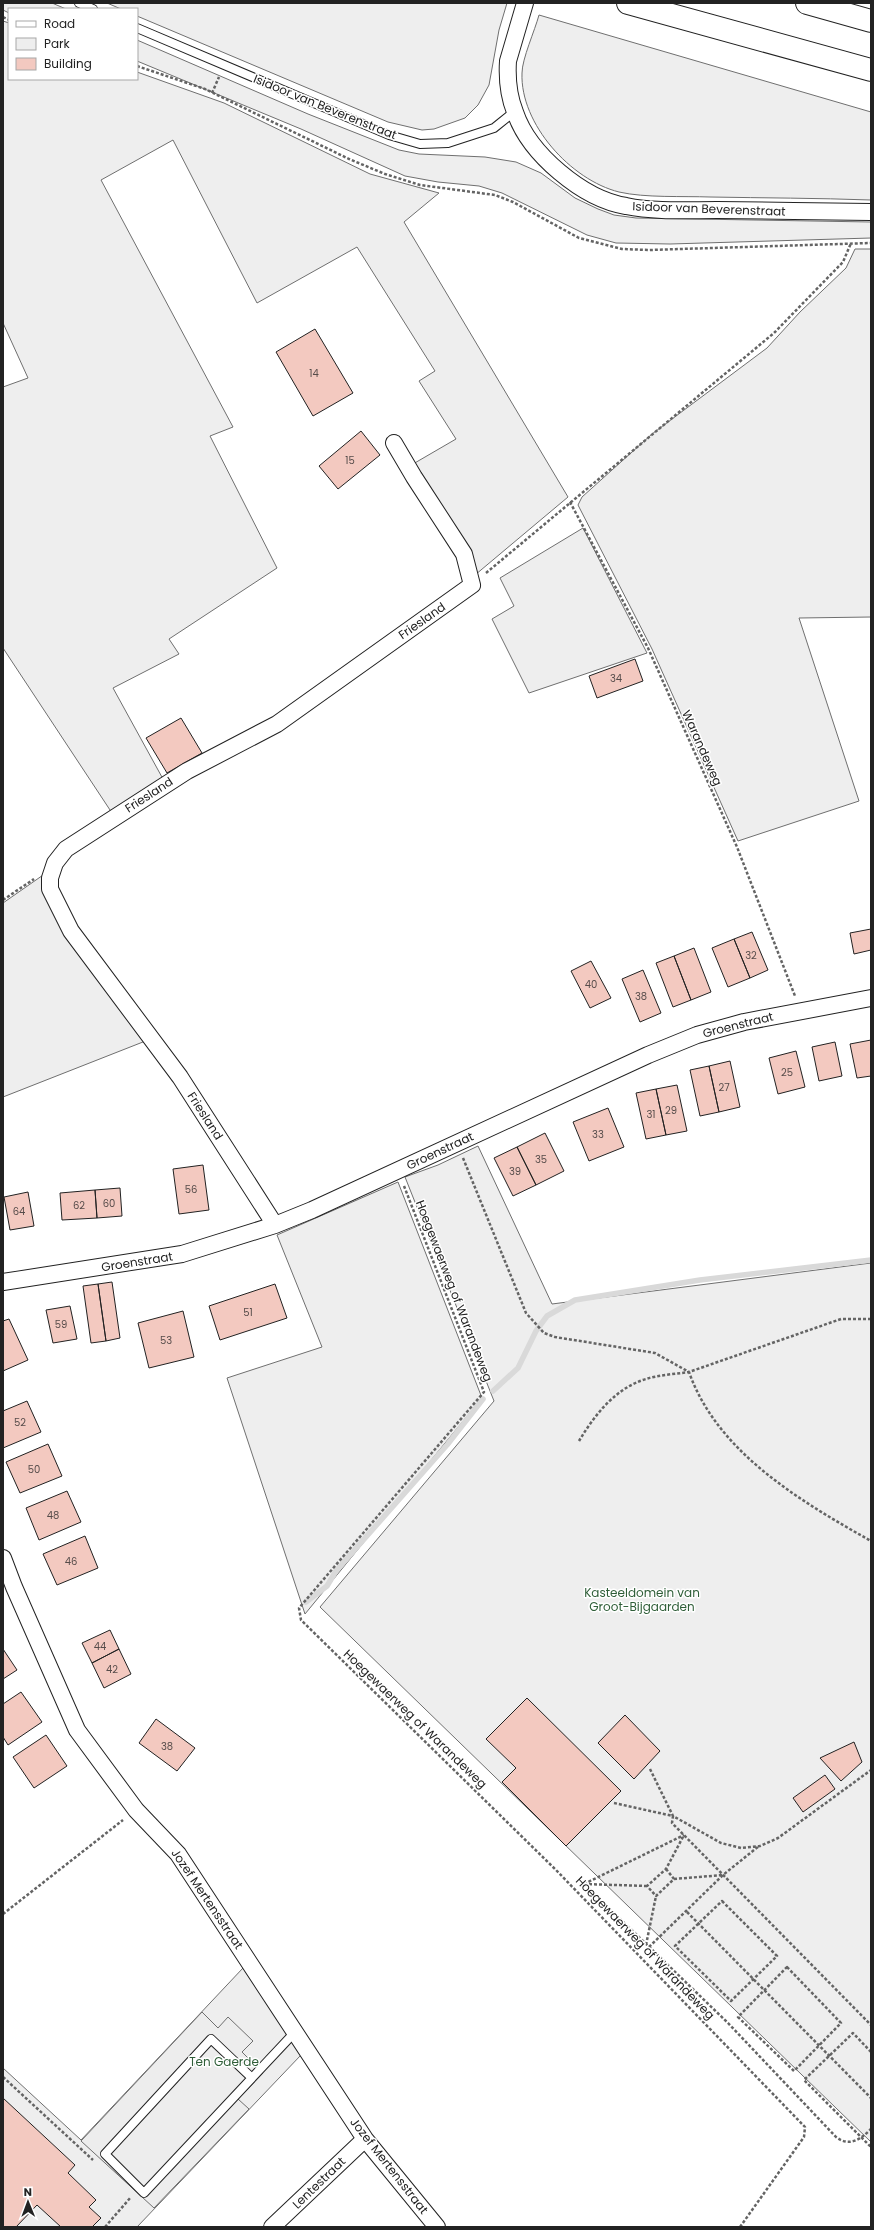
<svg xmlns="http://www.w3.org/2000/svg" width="874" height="2230" viewBox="0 0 874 2230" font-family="Poppins,sans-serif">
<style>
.green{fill:#eee;stroke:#6f6f6f}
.parking{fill:#ededed;stroke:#6f6f6f}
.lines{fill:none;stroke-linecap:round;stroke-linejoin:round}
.stream{stroke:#d9d9d9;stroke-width:5.5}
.building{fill:#f3c9c0;stroke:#222}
.lane-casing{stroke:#222;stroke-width:10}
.street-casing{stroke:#222;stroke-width:18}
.highway-casing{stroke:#222;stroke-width:24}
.path{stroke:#646464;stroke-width:2.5;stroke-dasharray:3 2;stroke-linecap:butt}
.lane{stroke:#fff;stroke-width:8}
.street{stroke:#fff;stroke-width:16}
.highway{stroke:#fff;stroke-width:22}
.labels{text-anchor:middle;stroke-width:3;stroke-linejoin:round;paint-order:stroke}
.number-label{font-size:10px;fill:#564c4a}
.street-label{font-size:12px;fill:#222;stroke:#fff}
.park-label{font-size:12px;fill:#2f5e38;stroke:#fff}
</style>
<rect width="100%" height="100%" fill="#fff"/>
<path class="green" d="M3,3H52L66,9H9V13L3,10Z
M107,3H507L499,30L489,85L478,105L465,118L434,129L422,130L388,122L137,16V9H121Z
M539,15L871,112V200C817,198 764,198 710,197C683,196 645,198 619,192C571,180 520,124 522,73C522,59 535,30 539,15Z
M3,21L9,23V79H137V72L224,103L370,174L439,193L404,222L568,497L475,575L413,464L456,439L419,381L435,371L357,247L257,303L173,140L101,180L233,427L210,436L277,568L169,639L179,654L113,688L163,779L112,813L3,648V387L28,378L3,323Z
M137,40L308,114L399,150L419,154L485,157L516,162L541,173L575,198L598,209L614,215L636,218L871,222V238L670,244L616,243L587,235L502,193L479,186L438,182L405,176L301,129L137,61Z
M855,249H871V617L799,618L859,801L738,841L652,649L578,505L582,497L652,434L767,348L800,312L846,268Z
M583,528L647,653L529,693L492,619L514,606L500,578Z
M46,873V887L148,1040L3,1097V903Z
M478,1146L552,1304L871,1263V2142L320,1607L494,1401L405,1177L438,1165Z
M398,1182L482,1398L305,1614L227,1378L322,1347L277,1235Z
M243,1968L301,2055L137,2227H3V2068L81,2140Z"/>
<path class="parking" d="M202,2012L218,2028L228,2017L253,2041L242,2052L263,2073L238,2099L249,2109L154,2208L81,2141Z"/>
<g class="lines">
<path class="stream" d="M493,1391L518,1368L536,1331L547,1316L575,1300L700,1280L871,1260
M306,1602L327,1586L336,1571L447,1445L483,1399"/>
</g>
<path class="building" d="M315,329L353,393L313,416L276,352Z
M361,431L380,455L338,489L319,466Z
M635,659L643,681L597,698L589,676Z
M181,718L202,753L167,773L146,738Z
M871,929V950L854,954L850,933Z
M752,932L768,970L750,978L734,939Z
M734,939L750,978L728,987L712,948Z
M694,948L711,992L691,1000L674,956Z
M674,956L691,1000L673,1007L656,963Z
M591,961L611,998L590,1008L571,971Z
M643,970L661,1013L640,1022L622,979Z
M871,1040V1076L857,1078L850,1044Z
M835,1042L842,1076L819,1081L812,1047Z
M796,1051L805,1087L778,1094L769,1058Z
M730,1061L740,1107L719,1112L709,1066Z
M709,1066L719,1112L700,1116L690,1070Z
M677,1085L687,1131L666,1135L656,1089Z
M656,1089L666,1135L646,1139L636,1093Z
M608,1108L624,1147L589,1161L573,1122Z
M545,1133L564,1171L536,1185L517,1147Z
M517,1147L536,1185L513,1196L494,1158Z
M203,1165L209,1210L179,1214L173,1169Z
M120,1188L122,1216L97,1218L95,1190Z
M95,1190L97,1218L62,1220L60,1193Z
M28,1192L34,1226L10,1230L4,1197Z
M112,1282L120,1338L106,1341L98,1284Z
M98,1284L106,1341L91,1343L83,1286Z
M275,1284L287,1318L220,1340L209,1306Z
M70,1306L77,1339L53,1343L46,1310Z
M183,1311L194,1357L149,1368L138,1323Z
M9,1319L28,1360L3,1371V1321Z
M27,1401L41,1432L3,1448V1411Z
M48,1444L62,1476L20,1493L6,1462Z
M67,1491L81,1522L39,1540L26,1508Z
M85,1536L98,1568L57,1585L43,1554Z
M110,1630L119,1649L92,1663L82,1643Z
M3,1649L17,1670L3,1679Z
M119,1649L131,1674L104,1688L92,1663Z
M21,1692L42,1722L8,1745L3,1737V1704Z
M527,1698L621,1791L566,1846L502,1782L516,1768L486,1739Z
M625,1715L660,1751L634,1779L598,1743Z
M156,1719L195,1748L177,1771L139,1743Z
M46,1735L67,1766L34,1788L13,1757Z
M854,1742L862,1762L841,1781L820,1758Z
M825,1775L835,1789L803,1812L793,1798Z
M3,2098L75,2165L68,2173L96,2200L89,2207L101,2218L92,2227H61L37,2205L16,2227H3Z"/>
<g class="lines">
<defs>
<path id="lane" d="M79,3L93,9
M137,28L389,135L420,144L448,143L494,128L514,112
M251,2077L211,2039L105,2154L144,2193L295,2032"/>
<path id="street" d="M525,3L508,61C507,77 509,97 515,112C529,154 583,199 626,206C655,212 687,210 717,210C768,211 820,211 871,212
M275,1225L180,1077L71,931L50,889V878L55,863L66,849L187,771L277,724L472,585L464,554L414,477L394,443
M3,1282L182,1254L275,1225L312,1210L648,1055L697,1035L744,1022L871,998
M3,1558L14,1587L77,1730L136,1810L178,1854L365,2139L437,2227
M272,2227L365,2139"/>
<path id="highway" d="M628,3L871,70
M807,3L871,21"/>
</defs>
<use href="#lane" class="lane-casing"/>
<use href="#street" class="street-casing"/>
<use href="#highway" class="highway-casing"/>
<path class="path" d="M3,17L9,20
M137,66L205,89L349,159L385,174L420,185L495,195L513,202L579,238L622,249L649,250L871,243
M212,93L219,77
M570,502L648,648L737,847L795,996
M486,573L774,333L843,262L851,243
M3,900L34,879
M463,1158L526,1313L544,1333L555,1337L655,1353L689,1372
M404,1186L484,1392L299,1608L301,1620L556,1870L805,2127L804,2137L740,2227
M871,1319H841L689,1372C717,1452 800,1501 871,1541
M579,1441C594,1416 615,1388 646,1379C659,1375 675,1374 689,1372
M650,1769L673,1816L721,1843L741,1848L760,1846L778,1838L871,1770
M614,1803L673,1816L672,1823L871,2025
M666,1869L674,1879L656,1896L647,1886L666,1869L684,1835
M674,1879L723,1875
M584,1884L728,2023L836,2137C849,2147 860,2140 871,2129
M584,1884L684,1835
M584,1884L647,1886
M722,1901L777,1956L731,2001L675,1946Z
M687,1912L871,2098
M3,1914L123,1820
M646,1945L656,1896
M649,1947L723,1875L759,1846
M787,1967L841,2023L794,2071L738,2017Z
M871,2052L853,2033L804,2080L871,2147
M3,2077L93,2160
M105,2227L131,2197"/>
<use href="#lane" class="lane"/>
<use href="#street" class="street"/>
<use href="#highway" class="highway"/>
</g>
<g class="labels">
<g class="number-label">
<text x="314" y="377">14</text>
<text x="350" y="464">15</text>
<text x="616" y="682">34</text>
<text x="751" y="959">32</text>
<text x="591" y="988">40</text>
<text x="641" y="1000">38</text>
<text x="787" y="1076">25</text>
<text x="724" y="1091">27</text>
<text x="671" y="1114">29</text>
<text x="651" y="1118">31</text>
<text x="598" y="1138">33</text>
<text x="541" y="1163">35</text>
<text x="515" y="1175">39</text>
<text x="191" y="1193">56</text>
<text x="109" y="1207">60</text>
<text x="79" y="1209">62</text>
<text x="19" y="1215">64</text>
<text x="248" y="1316">51</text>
<text x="61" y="1328">59</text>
<text x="166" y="1344">53</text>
<text x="20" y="1426">52</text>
<text x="34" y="1473">50</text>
<text x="53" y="1519">48</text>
<text x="71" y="1565">46</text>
<text x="100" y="1650">44</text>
<text x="112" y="1673">42</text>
<text x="167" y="1750">38</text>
</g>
<g class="street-label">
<text transform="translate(325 107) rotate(22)" y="4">Isidoor van Beverenstraat</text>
<text transform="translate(709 209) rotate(2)" y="4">Isidoor van Beverenstraat</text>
<text transform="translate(422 621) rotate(-35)" y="4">Friesland</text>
<text transform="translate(702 748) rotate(66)" y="4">Warandeweg</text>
<text transform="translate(149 795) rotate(-33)" y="4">Friesland</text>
<text transform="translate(738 1025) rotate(-14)" y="4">Groenstraat</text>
<text transform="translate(205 1116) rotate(57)" y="4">Friesland</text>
<text transform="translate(440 1151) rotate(-25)" y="4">Groenstraat</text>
<text transform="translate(137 1262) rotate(-9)" y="4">Groenstraat</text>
<text transform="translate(454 1291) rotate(69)" y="4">Hoegewaerweg of Warandeweg</text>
<text transform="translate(415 1719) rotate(44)" y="4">Hoegewaerweg of Warandeweg</text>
<text transform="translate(207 1899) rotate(56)" y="4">Jozef Mertensstraat</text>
<text transform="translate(645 1948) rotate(46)" y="4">Hoegewaerweg of Warandeweg</text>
<text transform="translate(389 2166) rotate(52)" y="4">Jozef Mertensstraat</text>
<text transform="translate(319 2183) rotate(-44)" y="4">Lentestraat</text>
</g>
<g class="park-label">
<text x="642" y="1597">Kasteeldomein van<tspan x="642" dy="14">Groot-Bijgaarden</tspan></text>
<text x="224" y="2066">Ten Gaerde</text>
</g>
</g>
<rect width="874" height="2230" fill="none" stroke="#222222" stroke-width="8"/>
<rect x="8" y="8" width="130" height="72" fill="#ffffff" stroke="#a7a7a7"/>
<rect x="16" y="21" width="20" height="6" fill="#ffffff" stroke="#a7a7a7"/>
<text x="44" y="28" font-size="12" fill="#222222">Road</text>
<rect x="16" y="38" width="20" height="12" fill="#eeeeee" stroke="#a7a7a7"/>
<text x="44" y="48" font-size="12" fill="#222222">Park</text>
<rect x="16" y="58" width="20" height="12" fill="#f3c9c0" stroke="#a7a7a7"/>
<text x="44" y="68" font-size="12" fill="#222222">Building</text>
<g transform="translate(28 2202) rotate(359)" stroke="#ffffff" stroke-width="3" paint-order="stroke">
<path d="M0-3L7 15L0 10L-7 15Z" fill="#222222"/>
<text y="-6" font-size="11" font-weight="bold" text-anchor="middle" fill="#222222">N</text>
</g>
</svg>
